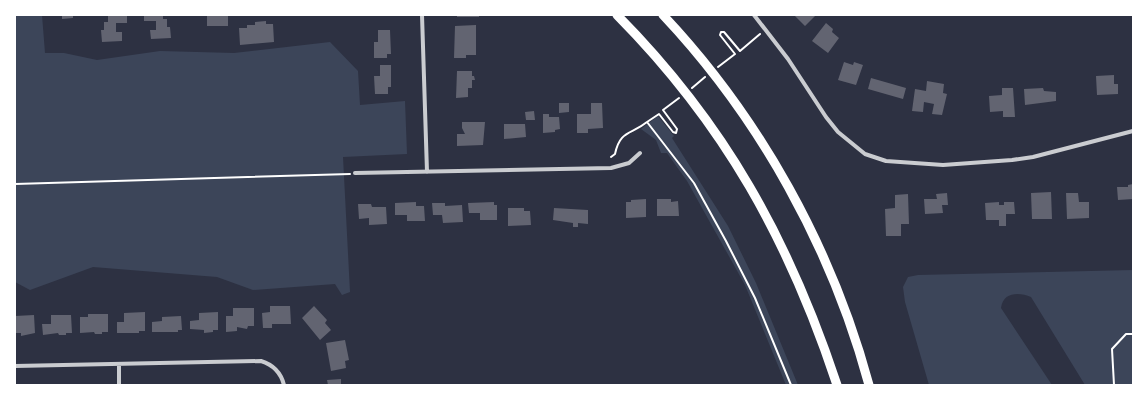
<svg xmlns="http://www.w3.org/2000/svg" width="1148" height="400" viewBox="0 0 1148 400" font-family="'Roboto Condensed',sans-serif">
<style>
.green{fill:#3c4559}
.building{fill:#626471}
.lines{fill:none;stroke-linecap:round;stroke-linejoin:round}
.path{stroke:#fff;stroke-width:2}
.minor{stroke:#caccd0;stroke-width:4}
.motorway{stroke:#fff;stroke-width:9}
</style>
<rect width="100%" height="100%" fill="#2d3142"/>
<path class="green" d="M15,15H42L45,53H64L97,60L160,51L234,53L330,42L358,71L360,105L405,101L407,154L343,157L350,292L342,295L335,284L253,290L217,277L93,267L30,290L15,282Z
M658,116L674,136L672,138L728,226L756,283L798,385H786L745,285L687,181L667,153H661L656,140L641,129Z
M1133,270V385H1085L1031,297C1019,292 1003,292 1001,308L1052,385H929L905,302L903,287L908,277L918,275Z"/>
<path class="building" d="M62,15H73V18L62,19Z
M108,15H127V23H116V32H122V41L102,42L101,30H104V22H108Z
M144,15H163V19H167V27H170L171,38L151,39L150,30H156V21H144Z
M207,15H228V26H207Z
M457,15H479V17H457Z
M794,15H816L805,26Z
M266,21V24H273L274,42L240,45L239,28H247V25H255V22Z
M826,23L833,29L832,32L839,38L828,53L812,41Z
M476,25V55H466V58H454L455,26Z
M378,30H390L391,54H387V58H374V42H378Z
M844,62L853,65L854,62L863,65L856,85L838,80Z
M380,65H391V87H388V94H375L374,76H380Z
M457,71H472V76H474L475,80H472V88H468V97L456,98Z
M1114,75V84H1118V94L1097,95L1096,76Z
M871,78L906,88L903,99L868,89Z
M927,81L944,84L943,93L947,94L942,115L932,114L934,104L924,102L923,112L912,111L915,89L926,91Z
M1002,88H1013L1015,117H1003V111L990,112L989,96L1002,95Z
M1043,88L1044,91L1056,92V101L1025,105L1024,89Z
M559,103H569V112L559,113Z
M591,103H602L603,128L588,129V133H577V114H591Z
M534,111L535,120H526L525,112Z
M543,114H549V117H559L560,129L555,130V132L543,133Z
M462,122H485L483,145L457,146V134H465L462,128Z
M504,124H525L526,137L504,139Z
M1133,184V199L1118,200L1117,187H1128V185Z
M1051,192L1052,219H1032L1031,193Z
M947,193L948,205H942L943,213L925,214L924,199H937L936,194Z
M1066,193H1078L1079,202H1089V218L1067,219Z
M908,194L909,224H901V236H886L885,209L895,208V195Z
M646,199V217L626,218V202H631V200Z
M657,199H671V202L678,201L679,216H657Z
M416,202V206H424L425,221H407V215H395V203Z
M494,202V205H497V220H480V213H469L468,203Z
M999,202V205H1004V202H1014L1015,214H1006V226H999V220H986L985,203Z
M432,203H445V206L462,205L463,222L443,223L442,215H433Z
M358,204H371L372,207H386L387,224L369,225V218L359,219Z
M508,208H524V211H530L531,225L508,226Z
M554,208L588,210V224L578,223V227H573V223L553,220Z
M270,306H290L291,324H272V328H263L262,313L270,312Z
M314,306L327,320L325,323L331,330L320,340L302,318Z
M233,308H254V326H248L247,329L237,327V331L226,332V316H233Z
M145,312V331H139V333H117V322H124V313Z
M218,312V330H213V332L204,333V330L190,329V321L199,320V313Z
M88,314H108V332H102V334H95L94,332L80,333V317H88Z
M34,315L35,333L21,336V333H15V316Z
M51,315H71L72,333H66V335H59L58,333L43,335L42,324H51Z
M181,316L182,330H178V332H152V322L162,321V317Z
M345,340L349,360L345,361L346,368L331,371L326,343Z
M341,379V385H328L327,380Z"/>
<g class="lines">
<path class="path" d="M718,67L735,54L720,35L721,32H724L740,51L760,34
M692,88L705,77
M679,98L663,110L677,129L676,133L673,132L659,114L647,122L694,183L726,241L755,298L791,385
M611,157L615,154C620,130 631,135 647,122
M15,184L350,174
M1114,385L1112,349L1126,334H1133"/>
<path class="minor" d="M422,15L427,172
M754,15L788,59L826,117L838,132L865,154L886,161L943,165L1012,160L1033,157L1133,131
M355,173L611,168L629,163L640,153
M119,364V385
M15,366L261,361C274,365 281,373 284,385"/>
<path class="motorway" d="M617,15C725,124 789,240 837,385
M663,15C760,118 832,248 869,385"/>
</g>
<rect width="1148" height="400" fill="none" stroke="#ffffff" stroke-width="32"/>
</svg>
